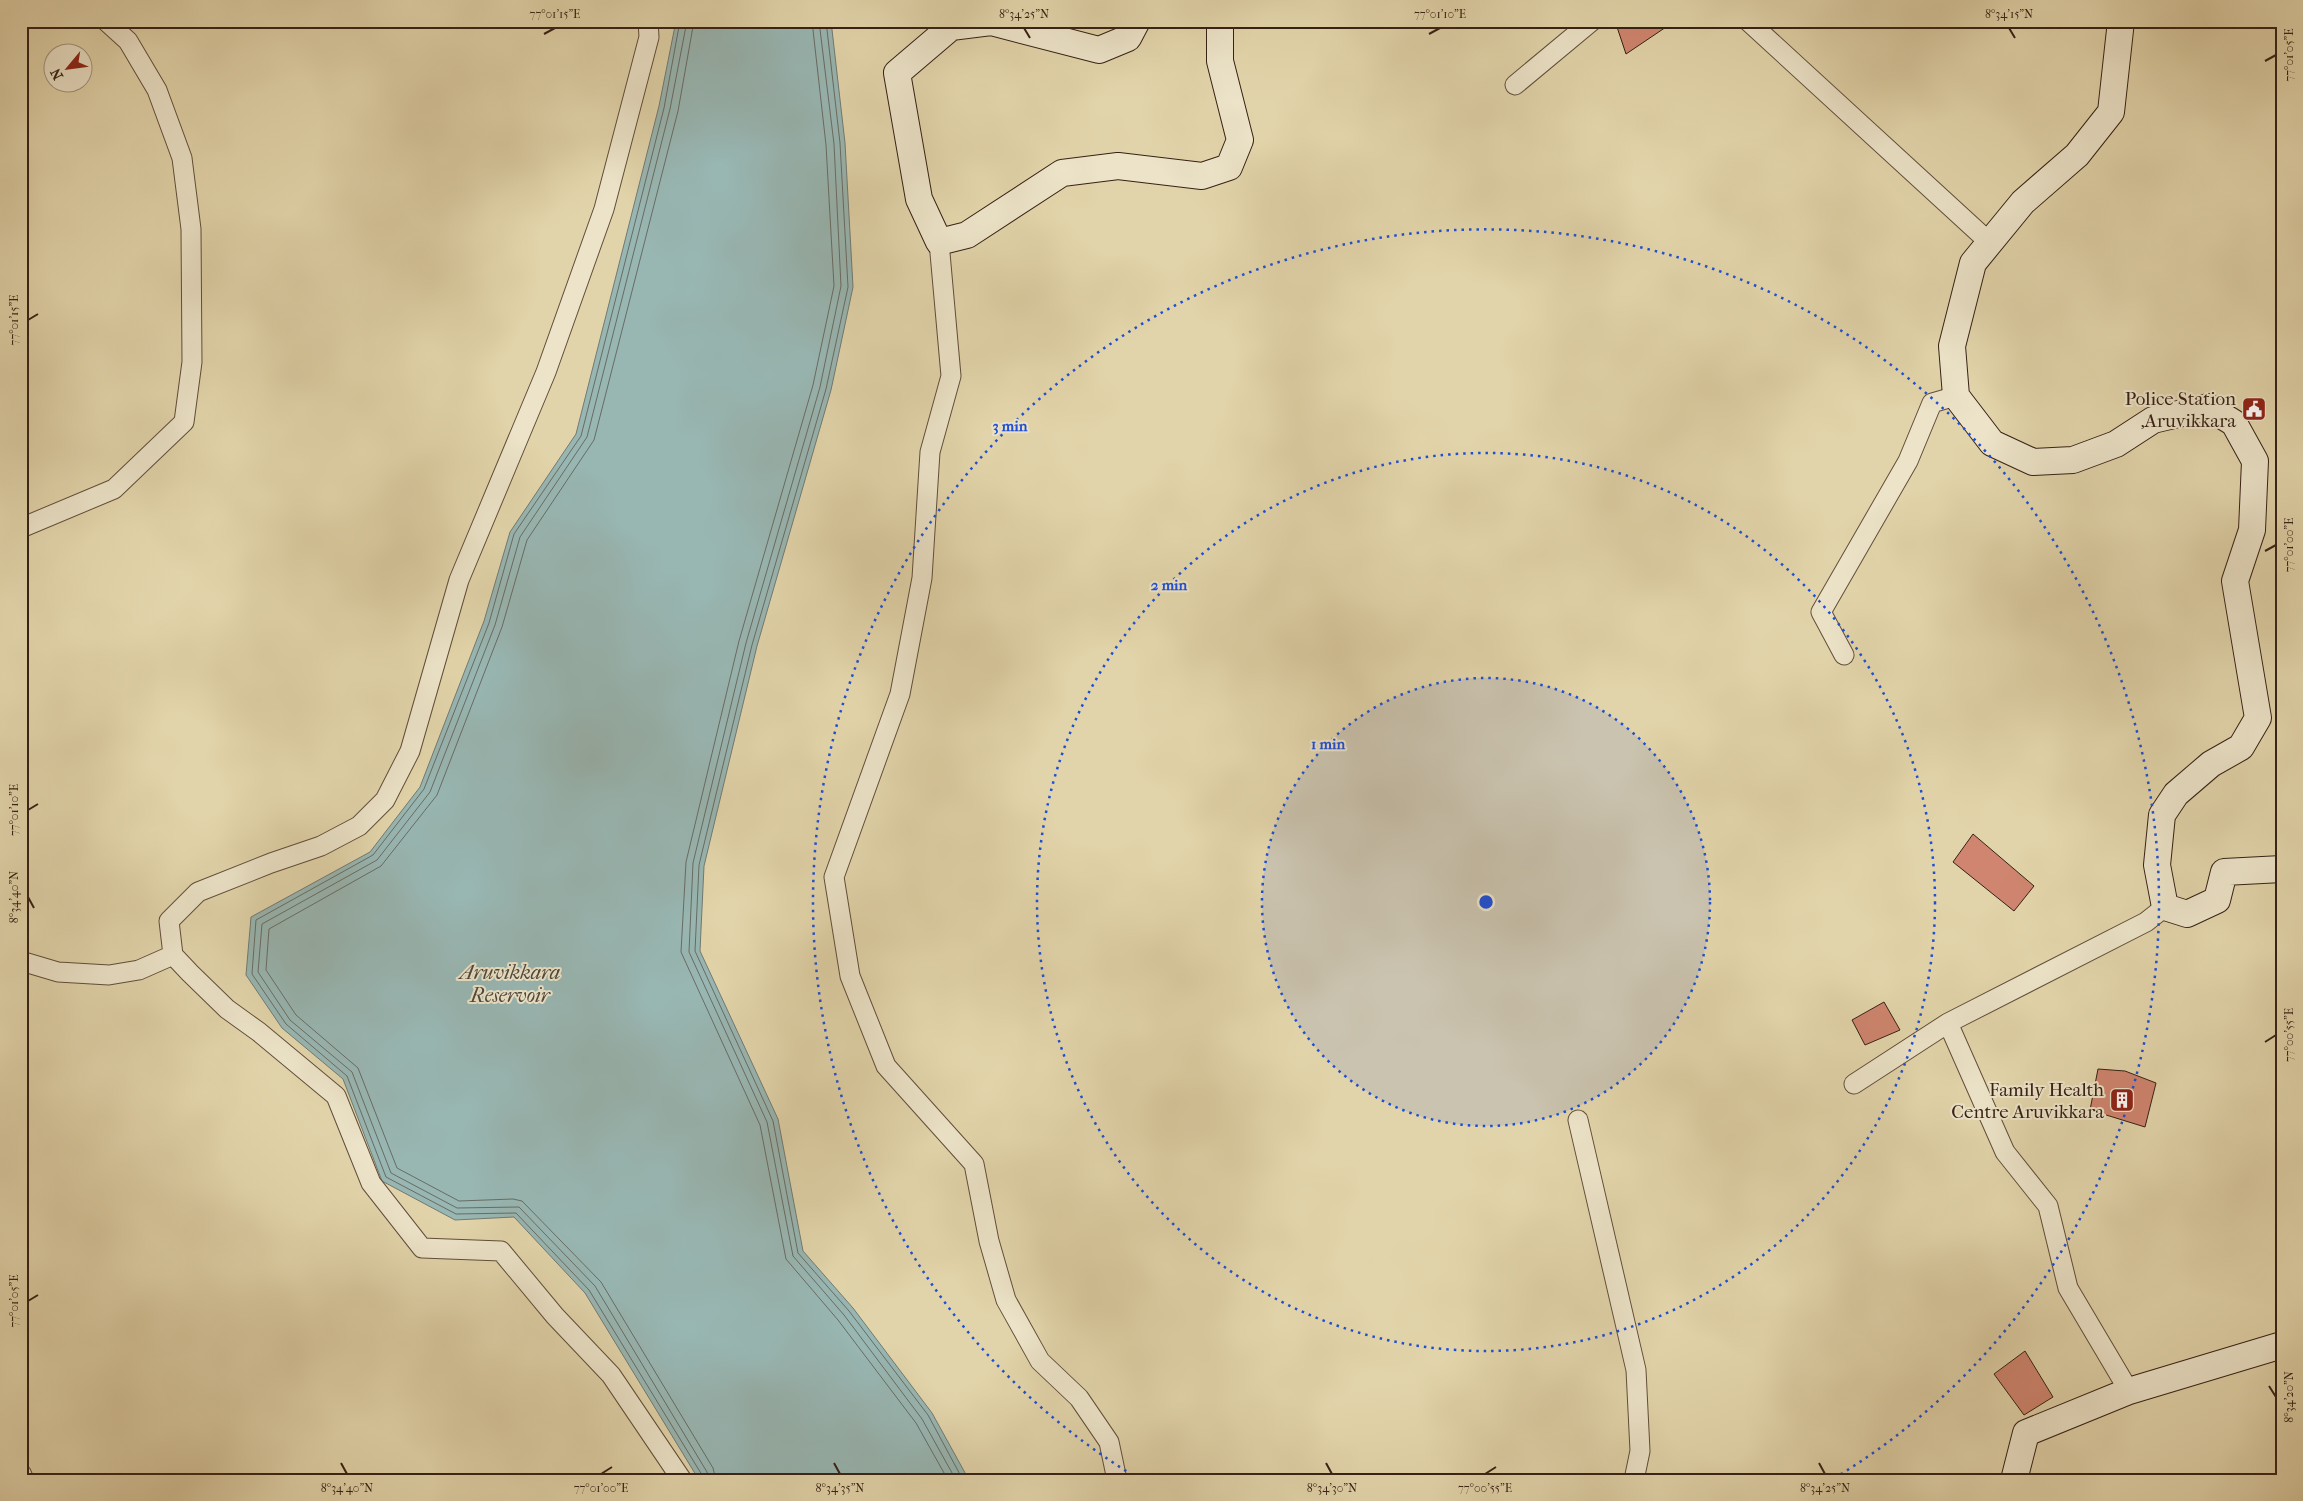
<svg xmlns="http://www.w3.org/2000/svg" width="2303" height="1501" viewBox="0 0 2303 1501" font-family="'IM FELL French Canon',serif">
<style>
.water{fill:#98b6b2;stroke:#717a73}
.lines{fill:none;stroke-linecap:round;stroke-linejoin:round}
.shore{stroke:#676c64;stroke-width:1}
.building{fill:#cf856f;stroke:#362115}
.street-casing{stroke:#614e3a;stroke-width:21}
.secondary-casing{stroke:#362115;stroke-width:28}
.street{stroke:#ece3c8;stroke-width:19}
.secondary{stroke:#ece3c8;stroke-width:26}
.ticks{fill:none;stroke:#362115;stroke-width:2}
.ring{fill:none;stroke:#1d4ed8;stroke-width:2.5;stroke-dasharray:2.5 5}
.labels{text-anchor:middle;stroke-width:4;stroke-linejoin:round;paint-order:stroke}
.poi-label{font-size:19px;fill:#362115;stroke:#ece3c8;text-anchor:end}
.water-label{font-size:20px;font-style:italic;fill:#4e463c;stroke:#ece3c8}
.centre{fill:#1d4ed8;stroke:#ece3c8;stroke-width:2.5}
.ring-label{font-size:15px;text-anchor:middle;font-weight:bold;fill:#1d4ed8;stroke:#ece3c8;stroke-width:4;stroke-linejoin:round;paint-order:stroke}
.neatline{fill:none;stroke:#362115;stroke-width:2}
.ticks-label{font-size:12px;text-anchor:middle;fill:#362115}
</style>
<rect width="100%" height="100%" fill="#e2d4aa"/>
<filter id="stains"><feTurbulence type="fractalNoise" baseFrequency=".004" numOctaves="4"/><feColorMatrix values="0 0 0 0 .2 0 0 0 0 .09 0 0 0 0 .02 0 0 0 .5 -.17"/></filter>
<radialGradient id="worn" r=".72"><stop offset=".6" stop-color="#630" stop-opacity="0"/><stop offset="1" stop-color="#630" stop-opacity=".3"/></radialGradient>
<path class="water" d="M676,21H831L845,143L853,287L831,390L757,646L704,866L700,951L778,1119L803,1251L853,1308L932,1413L969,1480H699L585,1293L514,1217L455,1220L382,1181L343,1079L282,1028L246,975L251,917L370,852L420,787L484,621L510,532L576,434L659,106Z"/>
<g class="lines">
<path class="shore" d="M680,21L664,108L581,436L514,534L489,623L424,789L373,855L256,920L252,974L286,1024L347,1076L386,1177L456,1214L516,1213L589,1290L702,1475V1480
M687,21L670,109L587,437L520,537L495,625L430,792L377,860L262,924L258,972L290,1020L352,1072L391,1173L457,1208L519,1207L595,1286L707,1472L709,1480
M694,21L678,111L594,440L527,540L502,627L437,795L381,866L269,929L266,970L296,1015L358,1068L397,1168L459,1201L513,1199L522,1201L601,1282L713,1468L716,1480
M812,21L826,145L834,286L813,385L739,641L686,862L681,952L760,1125L786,1259L838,1320L916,1423L948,1480
M819,21L834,144L841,286L820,387L746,643L693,863L689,952L767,1122L793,1256L844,1315L922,1419L956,1480
M826,21L840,143L848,287L826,389L752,645L699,865L695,951L773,1121L798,1253L849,1311L928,1415L963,1480"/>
</g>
<path class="building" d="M1615,21H1675L1626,54Z
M1973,834L2034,886L2014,911L1953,862Z
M1884,1002L1900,1030L1865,1045L1852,1020Z
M2098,1069L2125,1071L2156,1083L2145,1127L2090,1110Z
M2025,1351L2053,1397L2024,1415L1994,1374Z"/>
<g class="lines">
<defs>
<path id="street" d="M648,21L649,37L604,209L546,372L459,580L410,751L385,800L359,826L321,846L271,863L198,892L169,921L173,955L190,973L227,1009L259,1032L336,1096L371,1183L422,1248L501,1251L555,1316L611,1375L682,1480
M1748,21L1989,242
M1515,85L1592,21
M939,242L951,376L930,452L922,578L900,694L834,877L850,976L886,1066L974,1164L989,1241L1006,1300L1040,1361L1079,1398L1109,1442L1117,1480
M21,528L114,489L184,422L192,362L191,229L182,158L157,90L128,41L106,21
M1844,655L1821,612L1908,461L1932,403L1956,396
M21,961L58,972L109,975L139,970L173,955
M1948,1023L2005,1152L2048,1206L2068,1288L2129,1391
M1854,1084L1948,1023L2146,922L2165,907
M1578,1120L1636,1370L1640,1451L1634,1480
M21,1473L24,1480"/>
<path id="secondary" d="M1137,21L1128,38L1099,50L991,22L951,27L897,73L919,199L939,242L967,235L1062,173L1118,166L1202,176L1229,167L1240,140L1220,61V21
M2121,21L2111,112L2077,155L2023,202L1973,263L1952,346L1956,396L1992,443L2033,462L2073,460L2116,444L2153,420L2208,407L2234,423L2255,461L2252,530L2235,581L2258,718L2241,747L2211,764L2176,794L2162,815L2157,865L2165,907L2187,914L2217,900L2224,872L2282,869
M2014,1480L2026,1433L2129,1391L2282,1345"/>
</defs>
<use href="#street" class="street-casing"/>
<use href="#secondary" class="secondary-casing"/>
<use href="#street" class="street"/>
<use href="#secondary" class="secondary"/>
</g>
<path class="ticks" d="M1024,28L1030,38M2009,28L2015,38M544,34L555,28M1429,34L1440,28M2265,61L2276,55M28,320L38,314M2265,551L2276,545M28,810L38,804M28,897L34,908M2265,1042L2276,1035M28,1301L38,1295M2269,1386L2276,1397M341,1463L347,1474M834,1463L840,1474M1326,1463L1332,1474M1819,1463L1825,1474M601,1474L612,1467M1485,1474L1496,1467"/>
<circle cx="1486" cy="902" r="224" fill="#1d4ed8" fill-opacity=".12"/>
<g class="ring">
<circle cx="1486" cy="902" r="224"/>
<circle cx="1486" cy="902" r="449"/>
<path d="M1139 1479A673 673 0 1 1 1833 1479"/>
</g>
<defs>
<symbol id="civic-square" viewBox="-11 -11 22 22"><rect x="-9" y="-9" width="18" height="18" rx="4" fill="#8f2418" stroke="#ece3c8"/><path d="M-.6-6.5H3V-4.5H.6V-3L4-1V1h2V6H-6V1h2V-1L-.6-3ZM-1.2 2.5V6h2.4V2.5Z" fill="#fff"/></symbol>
<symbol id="building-square" viewBox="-11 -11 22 22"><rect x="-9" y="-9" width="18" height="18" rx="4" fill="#8f2418" stroke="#ece3c8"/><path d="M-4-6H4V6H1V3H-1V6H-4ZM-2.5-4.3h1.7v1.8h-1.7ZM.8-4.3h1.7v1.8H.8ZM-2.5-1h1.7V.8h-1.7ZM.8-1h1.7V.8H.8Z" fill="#fff"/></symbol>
</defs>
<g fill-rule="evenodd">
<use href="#civic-square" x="2240" y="395" width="28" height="28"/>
<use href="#building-square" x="2108" y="1086" width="28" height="28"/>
</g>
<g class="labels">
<g class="poi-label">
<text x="2236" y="405">Police Station<tspan x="2236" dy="22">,Aruvikkara</tspan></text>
<text x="2104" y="1096">Family Health<tspan x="2104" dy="22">Centre Aruvikkara</tspan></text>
</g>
<g class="water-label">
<text x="510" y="979">Aruvikkara<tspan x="510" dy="23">Reservoir</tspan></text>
</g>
</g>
<circle cx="1486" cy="902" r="8" class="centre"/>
<g class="ring-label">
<text x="1010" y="431">3 min</text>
<text x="1169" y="590">2 min</text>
<text x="1328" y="749">1 min</text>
</g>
<rect width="2303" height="1501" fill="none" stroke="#e2d4aa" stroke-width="55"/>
<g transform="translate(68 68) rotate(241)"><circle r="24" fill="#ece3c8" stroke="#a39580"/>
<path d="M0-4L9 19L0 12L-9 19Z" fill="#8f2418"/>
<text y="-8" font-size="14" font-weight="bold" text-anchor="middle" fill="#362115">N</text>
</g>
<rect x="28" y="28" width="2248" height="1446" class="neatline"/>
<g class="ticks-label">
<text x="555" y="18">77°01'15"E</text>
<text x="1024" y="18">8°34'25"N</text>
<text x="1440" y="18">77°01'10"E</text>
<text x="2009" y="18">8°34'15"N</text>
<text transform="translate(2289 55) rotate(-90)" y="4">77°01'05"E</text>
<text transform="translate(14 320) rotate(-90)" y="4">77°01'15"E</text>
<text transform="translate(2289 545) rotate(-90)" y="4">77°01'00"E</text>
<text transform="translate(14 810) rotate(-90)" y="4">77°01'10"E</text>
<text transform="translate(14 897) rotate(-90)" y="4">8°34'40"N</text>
<text transform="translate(2289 1035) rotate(-90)" y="4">77°00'55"E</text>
<text transform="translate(14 1301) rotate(-90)" y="4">77°01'05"E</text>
<text transform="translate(2289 1397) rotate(-90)" y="4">8°34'20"N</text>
<text x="347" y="1492">8°34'40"N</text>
<text x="601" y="1492">77°01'00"E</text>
<text x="840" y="1492">8°34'35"N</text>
<text x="1332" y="1492">8°34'30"N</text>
<text x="1485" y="1492">77°00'55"E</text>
<text x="1825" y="1492">8°34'25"N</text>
</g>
<rect width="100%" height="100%" filter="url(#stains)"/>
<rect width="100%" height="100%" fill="url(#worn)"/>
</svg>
